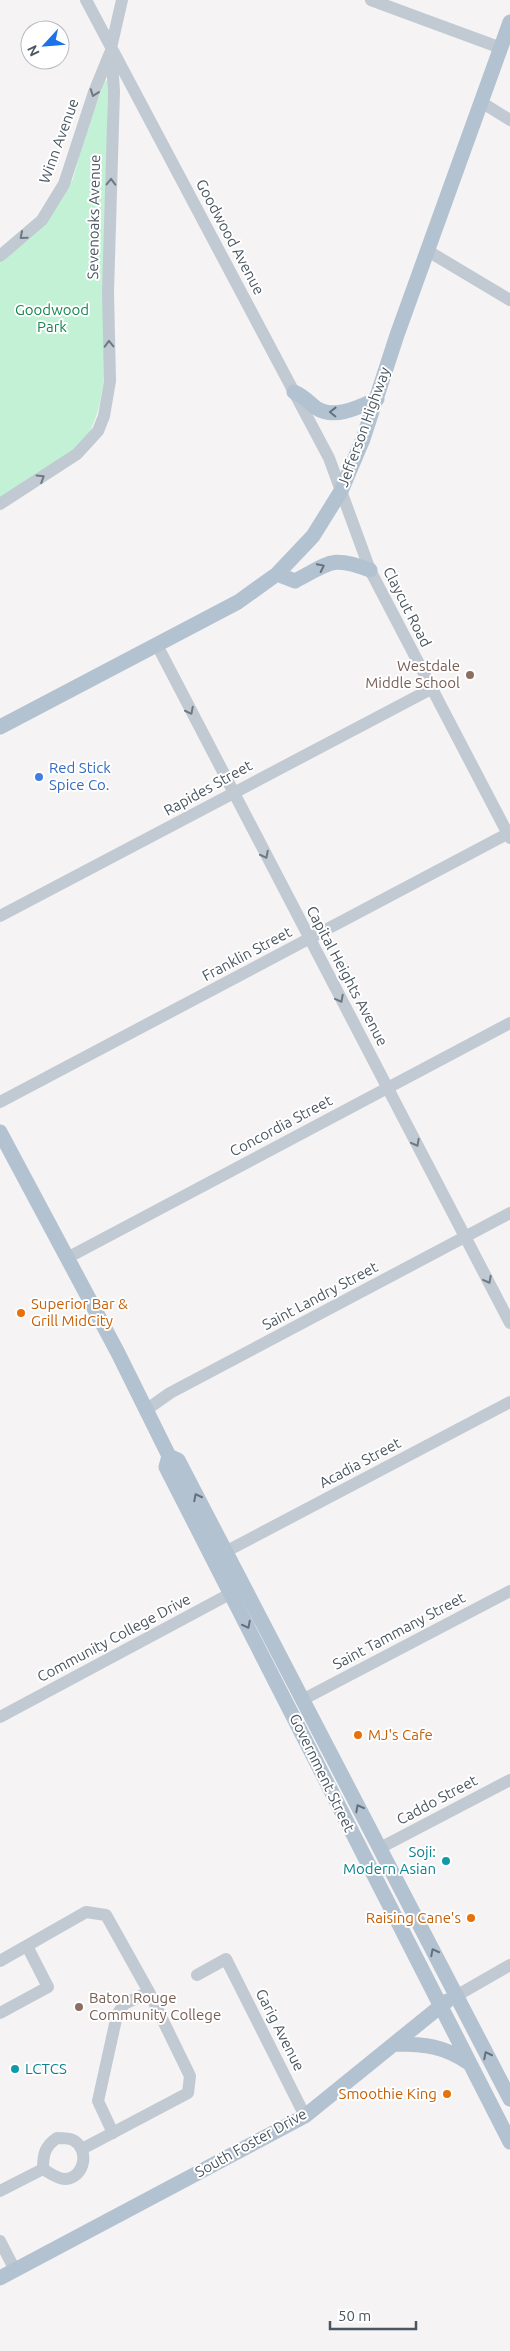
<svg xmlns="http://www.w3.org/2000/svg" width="510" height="2351" viewBox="0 0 510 2351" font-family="Ubuntu,sans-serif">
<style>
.green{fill:#c3f1d5}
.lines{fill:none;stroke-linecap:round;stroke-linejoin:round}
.minor{stroke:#c1cad2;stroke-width:12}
.major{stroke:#b3c2d1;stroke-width:15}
.oneway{stroke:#6e7983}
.oneway2{stroke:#64717d}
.education-dot{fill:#8d6e63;stroke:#fff;stroke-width:2}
.shop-dot{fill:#3f7fe0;stroke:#fff;stroke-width:2}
.food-dot{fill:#e8710a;stroke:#fff;stroke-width:2}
.culture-dot{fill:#0f9aa8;stroke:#fff;stroke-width:2}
.labels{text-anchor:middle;stroke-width:4;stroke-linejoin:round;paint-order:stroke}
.street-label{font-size:15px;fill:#4a5661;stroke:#fff}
.park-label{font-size:15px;fill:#17864f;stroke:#fff}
.education-label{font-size:15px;fill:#785e54;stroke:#fff;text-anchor:end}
.shop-label{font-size:15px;fill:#366cbe;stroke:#fff;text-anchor:start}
.food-label{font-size:15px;fill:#c56008;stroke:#fff;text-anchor:start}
.culture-label{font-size:15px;fill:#0d838f;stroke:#fff;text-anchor:end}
</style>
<rect width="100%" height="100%" fill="#f5f3f3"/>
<path class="green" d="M108,80L104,379C99,407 97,427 77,449L0,498V261L42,226L73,179L87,128L105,81Z"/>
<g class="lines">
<path class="minor" d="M86,0L329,458L370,570L510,838
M371,0L501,48
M481,102L510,120
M428,251L510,300
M0,256L42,220L64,184L94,92L110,53
M0,504L77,454L98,431L104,416L110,381L108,292L114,91L111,48L122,0
M157,645L510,1323
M0,916L431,689
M0,1102L507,834
M67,1258L510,1023
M146,1410L170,1393L510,1213
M225,1552L510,1402
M302,1700L510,1591
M0,1717L239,1589
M380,1848L510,1780
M0,1961L86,1912L106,1915L149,1992L190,2076L188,2093L82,2149
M197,1975L226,1959L305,2116
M456,1996L510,1965
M0,2013L48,1987L27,1946
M113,2133L98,2101L117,2015L124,2004L149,1992
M57,2138C62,2138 69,2138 73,2140C90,2149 85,2178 65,2179C57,2179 50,2173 43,2169C43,2154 45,2146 57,2138Z
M0,2191L43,2169
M0,2241L15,2270"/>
<path class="major" d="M294,392C304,396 308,402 316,408C335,420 359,407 377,399
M277,574L295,581C330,563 331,555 370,570
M0,727L238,602L277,574L313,536L341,491L363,439L397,335L510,22
M0,1132L118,1353L169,1456L166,1467L510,2142
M169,1456L178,1460L510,2099
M395,2044C425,2044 444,2046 469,2063
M0,2278L305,2116L447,2001"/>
</g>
<defs><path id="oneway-chevron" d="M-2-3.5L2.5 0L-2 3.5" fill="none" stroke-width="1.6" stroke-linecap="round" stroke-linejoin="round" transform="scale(1.25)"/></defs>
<g class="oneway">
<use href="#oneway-chevron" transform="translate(94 93) rotate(110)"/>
<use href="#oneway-chevron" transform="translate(111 182) rotate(-89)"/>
<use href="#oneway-chevron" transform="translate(23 236) rotate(139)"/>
<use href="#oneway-chevron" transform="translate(109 344) rotate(-91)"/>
<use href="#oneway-chevron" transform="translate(41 478) rotate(-32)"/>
<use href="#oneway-chevron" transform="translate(190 711) rotate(63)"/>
<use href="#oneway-chevron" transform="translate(265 855) rotate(63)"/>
<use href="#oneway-chevron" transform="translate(340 999) rotate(62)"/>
<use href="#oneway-chevron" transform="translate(416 1143) rotate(62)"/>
<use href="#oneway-chevron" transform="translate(488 1280) rotate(62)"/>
</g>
<g class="oneway2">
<use href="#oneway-chevron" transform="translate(333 412) rotate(-179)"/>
<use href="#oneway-chevron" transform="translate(321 567) rotate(-26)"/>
<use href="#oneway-chevron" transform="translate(197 1497) rotate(-117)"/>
<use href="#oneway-chevron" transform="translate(247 1625) rotate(63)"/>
<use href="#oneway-chevron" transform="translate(359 1808) rotate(-118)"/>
<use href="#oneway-chevron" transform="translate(434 1952) rotate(-117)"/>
<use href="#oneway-chevron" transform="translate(487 2055) rotate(-117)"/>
</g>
<g class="education-dot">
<circle cx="470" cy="675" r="5"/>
<circle cx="79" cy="2007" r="5"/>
</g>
<circle class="shop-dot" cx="39" cy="777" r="5"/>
<g class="food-dot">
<circle cx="21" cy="1313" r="5"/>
<circle cx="358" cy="1735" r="5"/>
<circle cx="471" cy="1918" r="5"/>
<circle cx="447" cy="2094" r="5"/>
</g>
<g class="culture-dot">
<circle cx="446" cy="1861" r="5"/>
<circle cx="15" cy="2069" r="5"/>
</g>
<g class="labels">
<g class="street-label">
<text transform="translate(59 141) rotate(-70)" y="5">Winn Avenue</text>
<text transform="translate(94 217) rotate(-89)" y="5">Sevenoaks Avenue</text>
<text transform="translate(230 237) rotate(62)" y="5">Goodwood Avenue</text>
<text transform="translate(364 427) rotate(-70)" y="5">Jefferson Highway</text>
<text transform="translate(407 607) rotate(63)" y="5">Claycut Road</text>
<text transform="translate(208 788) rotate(-29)" y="5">Rapides Street</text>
<text transform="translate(247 954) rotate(-28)" y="5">Franklin Street</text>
<text transform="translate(347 976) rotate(62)" y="5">Capital Heights Avenue</text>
<text transform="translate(281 1126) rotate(-28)" y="5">Concordia Street</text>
<text transform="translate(320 1296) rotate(-28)" y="5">Saint Landry Street</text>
<text transform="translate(360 1463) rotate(-28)" y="5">Acadia Street</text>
<text transform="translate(399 1631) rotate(-28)" y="5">Saint Tammany Street</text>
<text transform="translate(114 1638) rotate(-28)" y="5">Community College Drive</text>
<text transform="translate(322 1773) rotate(64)" y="5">Government Street</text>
<text transform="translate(437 1800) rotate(-28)" y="5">Caddo Street</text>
<text transform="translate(280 2030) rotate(63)" y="5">Garig Avenue</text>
<text transform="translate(251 2143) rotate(-29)" y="5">South Foster Drive</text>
</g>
<g class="park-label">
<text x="52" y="315">Goodwood<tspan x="52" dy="17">Park</tspan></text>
</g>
<g class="education-label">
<text x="460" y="671">Westdale<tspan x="460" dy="17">Middle School</tspan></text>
<text x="89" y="2003" text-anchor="start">Baton Rouge<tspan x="89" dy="17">Community College</tspan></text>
</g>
<g class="shop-label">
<text x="49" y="773">Red Stick<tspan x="49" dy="17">Spice Co.</tspan></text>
</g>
<g class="food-label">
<text x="31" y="1309">Superior Bar &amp;<tspan x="31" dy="17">Grill MidCity</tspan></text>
<text x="368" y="1740">MJ's Cafe</text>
<text x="461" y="1923" text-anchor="end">Raising Cane's</text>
<text x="437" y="2099" text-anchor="end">Smoothie King</text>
</g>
<g class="culture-label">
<text x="436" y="1857">Soji:<tspan x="436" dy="17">Modern Asian</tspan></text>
<text x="25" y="2074" text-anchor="start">LCTCS</text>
</g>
</g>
<g transform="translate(45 45) rotate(244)"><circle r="24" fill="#ffffff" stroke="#b7bbc0"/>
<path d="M0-4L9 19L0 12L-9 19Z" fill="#1a73e8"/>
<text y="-8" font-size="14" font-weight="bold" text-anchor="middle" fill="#4a5661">N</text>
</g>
<path d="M330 2321v8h86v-8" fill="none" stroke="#4a5661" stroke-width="2.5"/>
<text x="338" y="2321" font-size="15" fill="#4a5661" stroke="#ffffff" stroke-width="4" paint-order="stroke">50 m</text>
</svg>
